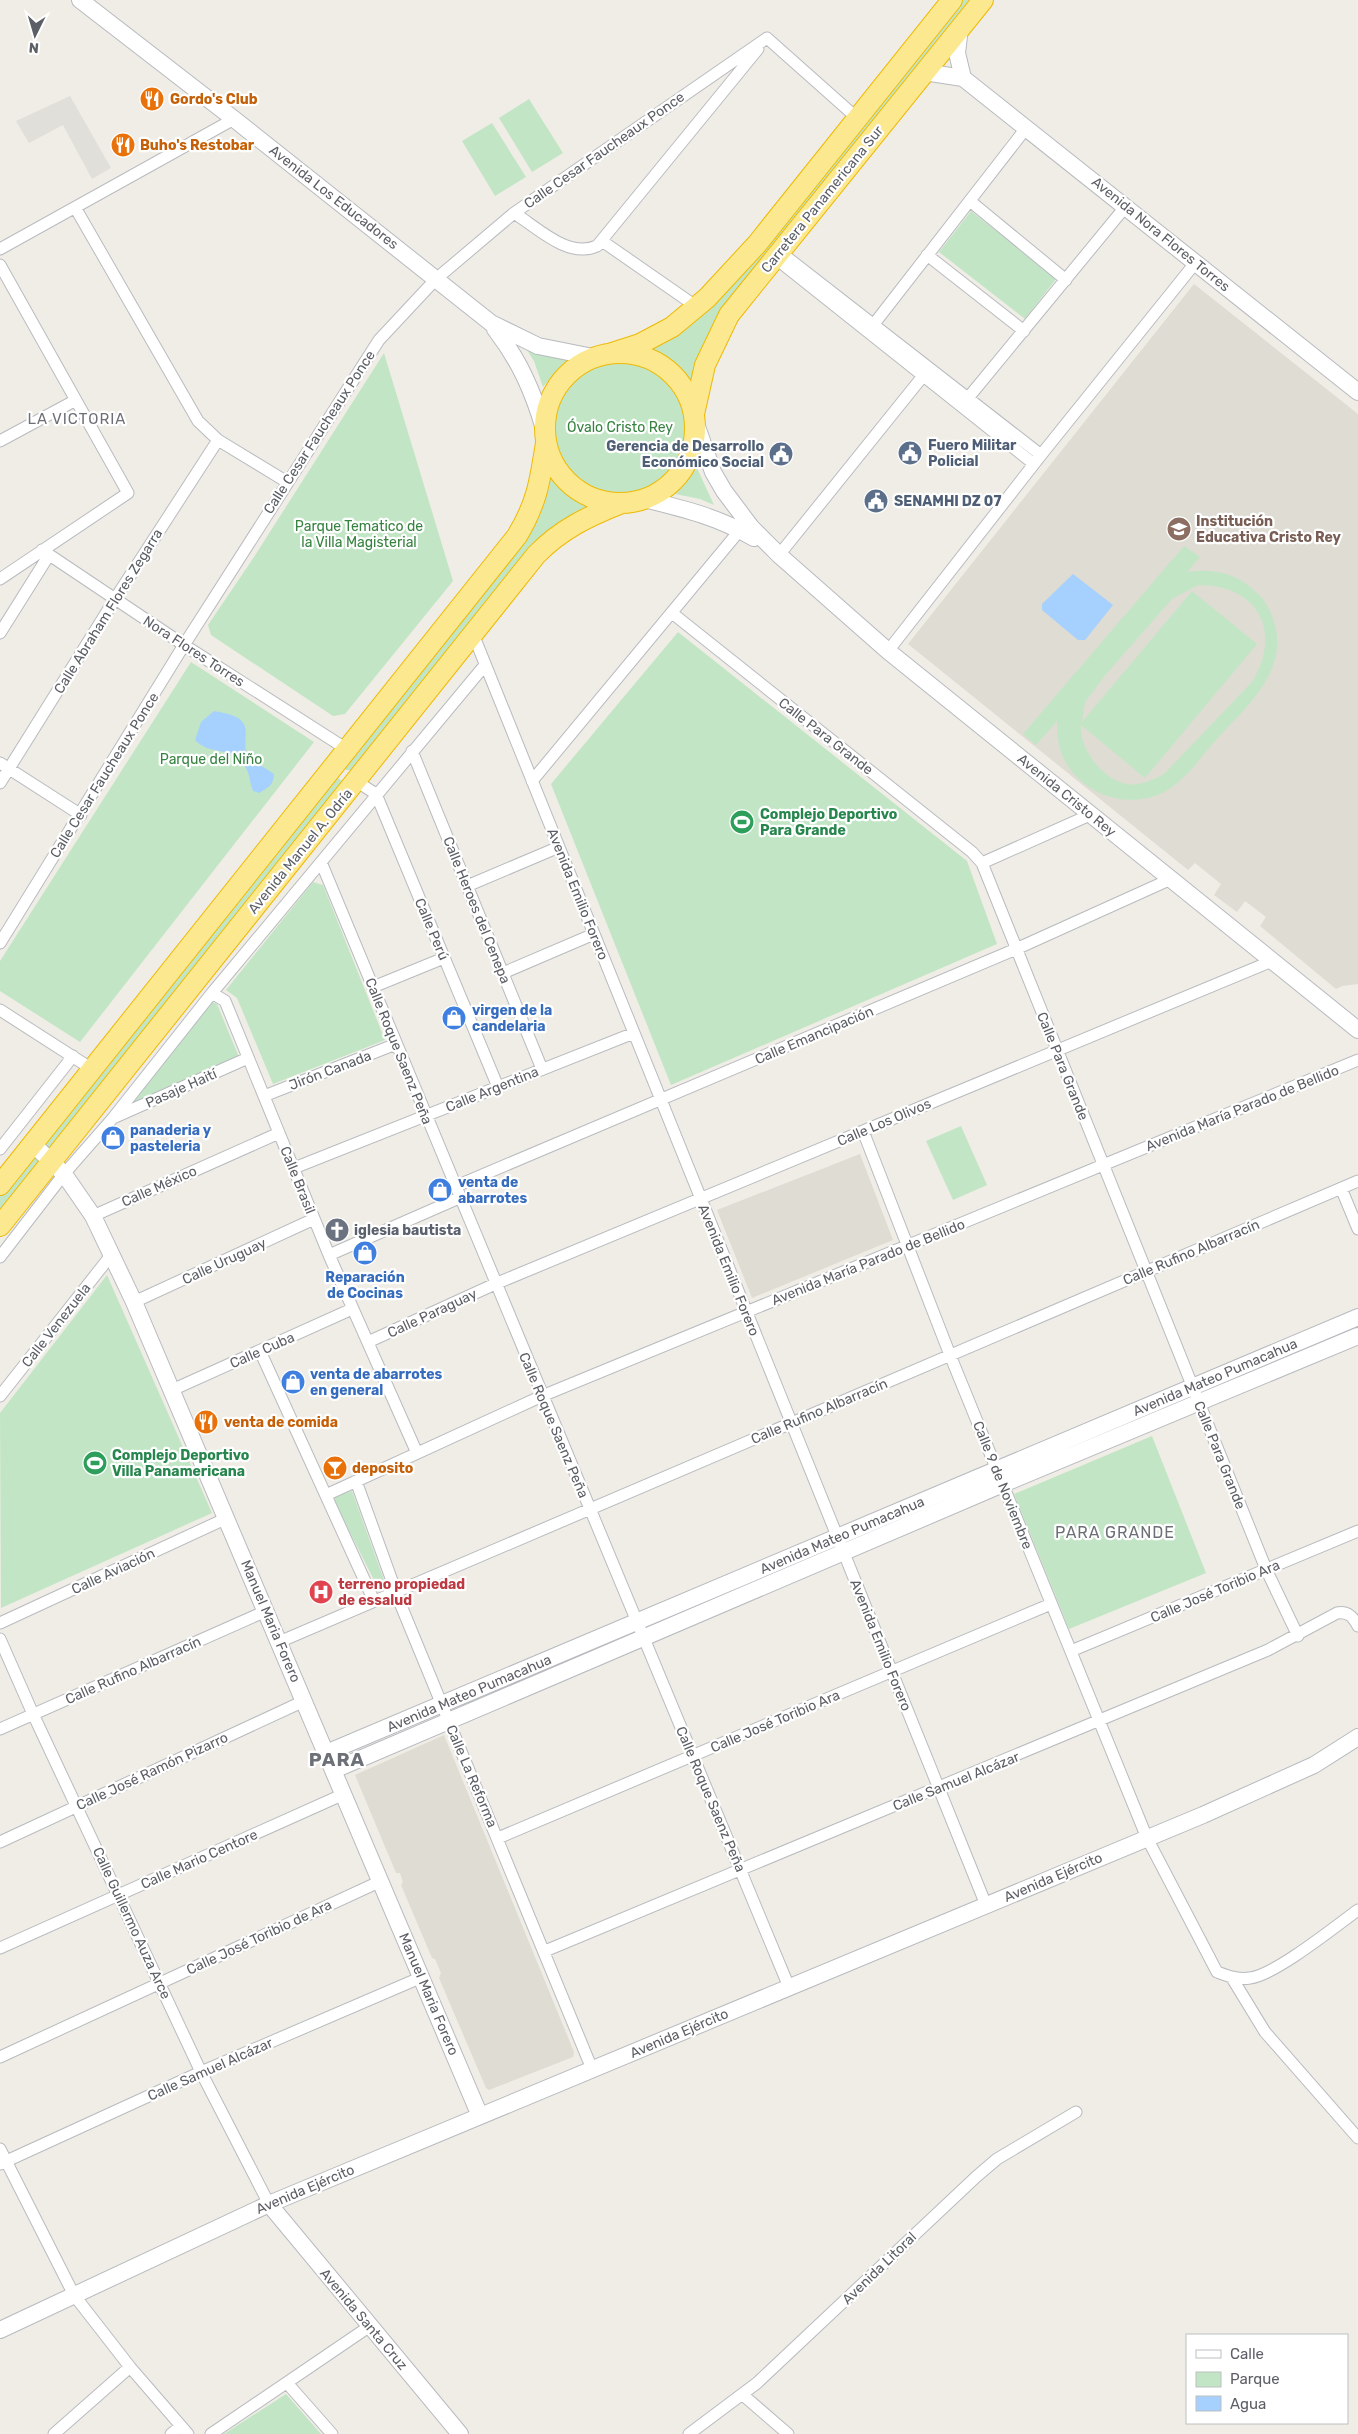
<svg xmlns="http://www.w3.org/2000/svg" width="1358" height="2434" viewBox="0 0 1358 2434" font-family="Rubik,sans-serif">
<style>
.industrial{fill:#e0dfd9}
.education{fill:#dedcd3}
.green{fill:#c2e6c5;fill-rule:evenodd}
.water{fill:#a6d0fd}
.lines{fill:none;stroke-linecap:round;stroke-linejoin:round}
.street-casing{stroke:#b9bbc0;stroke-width:13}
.secondary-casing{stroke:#b8bac0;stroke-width:18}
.highway-casing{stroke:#eeb905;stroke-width:22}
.street{stroke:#fff;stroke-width:11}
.secondary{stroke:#fff;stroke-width:16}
.highway{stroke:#fbe88f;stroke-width:20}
.labels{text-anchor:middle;stroke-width:4.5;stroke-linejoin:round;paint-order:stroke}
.food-label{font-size:14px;font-weight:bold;fill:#c56008;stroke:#fff;text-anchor:start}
.street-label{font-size:14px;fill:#5c5f65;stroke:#fff}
.park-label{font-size:14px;fill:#368240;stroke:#fff}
.service-label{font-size:14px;font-weight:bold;fill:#4e5e75;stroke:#fff;text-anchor:start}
.education-label{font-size:14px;font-weight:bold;fill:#785e54;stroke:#fff;text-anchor:start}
.leisure-label{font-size:14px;font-weight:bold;fill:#27864d;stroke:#fff;text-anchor:start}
.shop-label{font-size:14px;font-weight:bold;fill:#366cbe;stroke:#fff;text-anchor:start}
.worship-label{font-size:14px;font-weight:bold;fill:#5b616d;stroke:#fff;text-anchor:start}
.health-label{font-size:14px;font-weight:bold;fill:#be3a42;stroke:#fff;text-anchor:start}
.neighbourhood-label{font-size:15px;letter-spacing:1px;fill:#6d7177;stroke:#fff}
.quarter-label{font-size:16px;letter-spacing:1px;fill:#6d7177;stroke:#fff}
.district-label{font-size:19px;font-weight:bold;letter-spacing:1px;fill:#6d7177;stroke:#fff}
</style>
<rect width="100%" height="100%" fill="#efede5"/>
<path class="industrial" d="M70,96L111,168L92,179L63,125L29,143L16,121Z"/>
<path class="education" d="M1194,284L1358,414V984L1342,986L1336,989L1260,926L1266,917L1245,901L1237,912L1214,895L1221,884L1195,863L1188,870L908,644Z
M860,1154L893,1240L752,1298L717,1210Z
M444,1735L574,2052L573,2057L489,2090L486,2088L439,1978L441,1973L435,1959L432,1958L401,1885L403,1882L400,1873H396L355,1775Z"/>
<path class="green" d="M952,0H969L730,298L693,387C680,369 664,358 642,349L662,342Z
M529,99L563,153L532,172L499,118Z
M492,123L526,177L495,196L462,141Z
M971,211L1056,279L1025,319L939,252Z
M527,350L569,361L558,369L543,387L534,361Z
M384,353L453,581L345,714L333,716L211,635L208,625L254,557Z
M551 427a69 69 0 1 1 138 0a69 69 0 1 1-138 0Z
M697,468L714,505L700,499L675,494Z
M551,475L562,490L593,506L560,522L547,533L354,770H346L345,768L536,521L549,489Z
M1184,546L1200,557L1187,572C1214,568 1237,573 1257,593C1267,602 1273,616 1276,629C1285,676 1243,710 1215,741C1200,758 1185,781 1164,792C1127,811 1079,794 1062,755C1058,744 1057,733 1057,721L1036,745L1023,734ZM1198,585C1258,585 1283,631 1252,682L1164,774C1153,780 1140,786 1127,784C1103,780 1079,749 1081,725L1145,778L1257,644L1192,591L1082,722L1085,702L1107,673L1172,599Z
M678,632L967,861L997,944L671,1085L551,784Z
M191,662L314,742L80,1042L0,991V961Z
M338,778L343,782L55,1148L48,1149L45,1143L334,779Z
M313,882L323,885L385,1040L273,1084L237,998L226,990Z
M210,1001L217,1004L239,1057L127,1107Z
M961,1126L987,1185L953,1200L926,1141Z
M30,1157L43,1158L0,1215V1195Z
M107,1275L212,1513L1,1608L0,1413Z
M1152,1436L1206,1573L1069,1629L1014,1494Z
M352,1491L384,1580L375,1582L332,1497Z
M631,1630L632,1636L464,1708L462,1701Z
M286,2394L321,2434H224Z"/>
<path class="water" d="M1073,574L1113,605L1085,640H1078L1042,610V604Z
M214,711C224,713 242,715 245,727C247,734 244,743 246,751L260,765L274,774C273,786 269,787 259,793L253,791C250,784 250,775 246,768C232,744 211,757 195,740L201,722Z"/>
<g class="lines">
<defs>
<path id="street" d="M767,38L857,118
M970,201L1066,280
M76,209L198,421L218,440L287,482
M514,213C538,228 568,259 597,246L758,49
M602,241L697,307
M0,249L234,119
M784,255L1041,455
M927,255L1024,331
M775,258L1034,464
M0,265L128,493L0,579
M874,324L1027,127
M968,398L1126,206
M0,441L76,400
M42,550L184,645L348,750
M779,555L923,376
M672,613L972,852L982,863L1266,1569L1298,1636
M0,633L49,555
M473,634L986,1905
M888,651L1041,455L1196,262
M412,751L542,1069
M0,763L81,815
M356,781L376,794L498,1087
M532,781L740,530
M0,783L115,599L218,440
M321,862L789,1987
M982,863L1092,814
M467,886L559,847
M0,943L184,645L379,340L436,279L514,213L767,38
M503,973L594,934
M373,987L444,958
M212,993L225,1001L329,1255L417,1453
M0,1010L92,1069
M264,1096L396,1044
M113,1118L248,1058
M863,1131L950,1355L1147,1838L1217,1972C1228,1976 1238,1980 1250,1978C1275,1975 1336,1926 1358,1910
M0,1149L73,1056
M294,1168L634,1033
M454,1187L1016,949L1171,879
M1341,1188L1358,1229
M93,1216L279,1133
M329,1255L459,1198
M0,1257L64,1174L113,1118L212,993L485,665
M134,1302L314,1219
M368,1342L495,1284L1272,961
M260,1351L374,1601
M172,1390L352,1309
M0,1396L112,1254
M356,1481L400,1603L592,2069
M326,1495L542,1396L1358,1060
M0,1623L227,1518
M0,1639L33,1714L201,2072L269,2204
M279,1642L1358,1181
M1071,1651L1358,1531
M0,1729L266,1611
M498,1838L1051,1604
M0,1842L304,1701
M0,1948L344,1794
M545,1951L1268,1650L1337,1613C1348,1611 1353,1617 1358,1626
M1232,1978L1265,2032L1358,2138
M0,2057L381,1881
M0,2149L74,2295L130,2367L188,2434
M0,2164L201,2072L422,1977
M287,2383L332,2434
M743,2395L788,2434
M54,2434L130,2367
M171,2434L181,2426
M211,2434L370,2326
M689,2434L757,2383L977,2176L997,2159L1076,2112"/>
<path id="secondary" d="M80,0L234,119L491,323L538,346L593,357
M960,28L957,53L963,78
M924,72L963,78L1358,392
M495,329C519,360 533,391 544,429
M695,421L713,472L724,491L751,527L779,555L888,651L1358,1030
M644,499C685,509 718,517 754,538
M33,1144L64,1174L93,1216L134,1302L480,2116
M326,1753L1358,1317
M334,1770L1003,1484L1358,1336
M269,2204L460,2434
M0,2330L269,2204L1203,1815L1314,1765L1358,1737"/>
<path id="highway" d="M545 428a75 75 0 1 1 150 0a75 75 0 1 1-150 0Z
M612,353L640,344L672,327L707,298L757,244L952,0
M694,414L705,365L729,315L983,0
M0,1185L517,536C537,503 540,481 546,443
M0,1226L536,555C561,529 589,516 622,503"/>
</defs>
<use href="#street" class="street-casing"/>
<use href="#secondary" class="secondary-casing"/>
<use href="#highway" class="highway-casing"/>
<use href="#street" class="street"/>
<use href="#secondary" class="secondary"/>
<use href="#highway" class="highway"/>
</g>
<defs>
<symbol id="restaurant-disc" viewBox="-11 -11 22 22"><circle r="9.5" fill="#e8710a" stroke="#fff"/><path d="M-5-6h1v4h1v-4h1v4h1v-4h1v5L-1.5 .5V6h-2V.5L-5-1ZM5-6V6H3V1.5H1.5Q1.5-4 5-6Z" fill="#fff"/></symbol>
<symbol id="civic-disc" viewBox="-11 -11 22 22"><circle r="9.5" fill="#5c6f8a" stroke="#fff"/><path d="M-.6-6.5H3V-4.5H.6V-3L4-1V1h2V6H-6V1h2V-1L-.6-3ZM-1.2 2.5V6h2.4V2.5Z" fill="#fff"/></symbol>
<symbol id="school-disc" viewBox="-11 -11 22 22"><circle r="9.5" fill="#8d6e63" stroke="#fff"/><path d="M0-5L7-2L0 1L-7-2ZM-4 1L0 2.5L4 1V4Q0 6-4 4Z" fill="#fff"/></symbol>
<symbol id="stadium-disc" viewBox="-11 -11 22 22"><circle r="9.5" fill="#2e9e5b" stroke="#fff"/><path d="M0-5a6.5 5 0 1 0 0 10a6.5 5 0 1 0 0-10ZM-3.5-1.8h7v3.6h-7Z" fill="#fff"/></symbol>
<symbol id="shop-disc" viewBox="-11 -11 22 22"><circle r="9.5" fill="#3f7fe0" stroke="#fff"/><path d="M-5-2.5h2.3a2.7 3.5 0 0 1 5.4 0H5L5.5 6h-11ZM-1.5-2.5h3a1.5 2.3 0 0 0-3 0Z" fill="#fff"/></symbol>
<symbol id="church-disc" viewBox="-11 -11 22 22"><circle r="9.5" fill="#6b7280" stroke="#fff"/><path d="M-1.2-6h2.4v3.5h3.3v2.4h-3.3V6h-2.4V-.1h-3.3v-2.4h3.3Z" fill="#fff"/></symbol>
<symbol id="bar-disc" viewBox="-11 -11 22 22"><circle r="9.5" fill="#e8710a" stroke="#fff"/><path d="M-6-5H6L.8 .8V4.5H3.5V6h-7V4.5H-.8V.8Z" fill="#fff"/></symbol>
<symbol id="hospital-disc" viewBox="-11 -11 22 22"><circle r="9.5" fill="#e0444e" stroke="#fff"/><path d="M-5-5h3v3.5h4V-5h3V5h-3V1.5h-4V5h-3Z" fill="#fff"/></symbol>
</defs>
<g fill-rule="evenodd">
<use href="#restaurant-disc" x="138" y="85" width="28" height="28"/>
<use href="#restaurant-disc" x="109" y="131" width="28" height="28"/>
<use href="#civic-disc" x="896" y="439" width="28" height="28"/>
<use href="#civic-disc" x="767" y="440" width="28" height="28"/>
<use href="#civic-disc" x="862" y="487" width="28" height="28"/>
<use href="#school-disc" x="1165" y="515" width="28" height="28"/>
<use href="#stadium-disc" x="728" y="808" width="28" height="28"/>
<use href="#shop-disc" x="440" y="1004" width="28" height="28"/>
<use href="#shop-disc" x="99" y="1124" width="28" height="28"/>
<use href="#shop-disc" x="426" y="1176" width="28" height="28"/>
<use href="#church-disc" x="323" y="1216" width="28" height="28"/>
<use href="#shop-disc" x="351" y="1239" width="28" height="28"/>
<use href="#shop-disc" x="279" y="1368" width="28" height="28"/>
<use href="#restaurant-disc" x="192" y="1408" width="28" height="28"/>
<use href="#stadium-disc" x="81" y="1449" width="28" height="28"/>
<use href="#bar-disc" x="321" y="1454" width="28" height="28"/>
<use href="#hospital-disc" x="307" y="1578" width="28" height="28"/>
</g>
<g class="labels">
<g class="food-label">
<text x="170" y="104">Gordo's Club</text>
<text x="140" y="150">Buho's Restobar</text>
<text x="224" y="1427">venta de comida</text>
<text x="352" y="1473">deposito</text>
</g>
<g class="street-label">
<text transform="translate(604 150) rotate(-35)" y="5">Calle Cesar Faucheaux Ponce</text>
<text transform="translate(334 197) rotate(38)" y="5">Avenida Los Educadores</text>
<text transform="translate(822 199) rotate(-51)" y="5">Carretera Panamericana Sur</text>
<text transform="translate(1161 234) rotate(39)" y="5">Avenida Nora Flores Torres</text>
<text transform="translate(319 432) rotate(-57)" y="5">Calle Cesar Faucheaux Ponce</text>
<text transform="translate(108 611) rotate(-58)" y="5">Calle Abraham Flores Zegarra</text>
<text transform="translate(194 651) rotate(33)" y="5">Nora Flores Torres</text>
<text transform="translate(826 736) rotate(38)" y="5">Calle Para Grande</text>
<text transform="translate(104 775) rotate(-58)" y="5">Calle Cesar Faucheaux Ponce</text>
<text transform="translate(1067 795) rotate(39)" y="5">Avenida Cristo Rey</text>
<text transform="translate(300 851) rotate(-51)" y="5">Avenida Manuel A. Odría</text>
<text transform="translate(578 894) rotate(68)" y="5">Avenida Emilio Forero</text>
<text transform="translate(477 910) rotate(68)" y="5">Calle Heroes del Cenepa</text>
<text transform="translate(432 929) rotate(67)" y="5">Calle Perú</text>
<text transform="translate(814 1035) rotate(-23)" y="5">Calle Emancipación</text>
<text transform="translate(399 1051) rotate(68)" y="5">Calle Roque Saenz Peña</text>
<text transform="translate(1063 1066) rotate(68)" y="5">Calle Para Grande</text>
<text transform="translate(330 1070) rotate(-21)" y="5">Jirón Canada</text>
<text transform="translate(181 1088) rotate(-24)" y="5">Pasaje Haití</text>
<text transform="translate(492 1089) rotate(-22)" y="5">Calle Argentina</text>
<text transform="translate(1242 1108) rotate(-22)" y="5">Avenida María Parado de Bellido</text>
<text transform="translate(884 1122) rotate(-23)" y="5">Calle Los Olivos</text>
<text transform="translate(298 1180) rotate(68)" y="5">Calle Brasil</text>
<text transform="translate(159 1186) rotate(-24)" y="5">Calle México</text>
<text transform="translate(1191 1252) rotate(-23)" y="5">Calle Rufino Albarracín</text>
<text transform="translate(224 1261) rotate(-25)" y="5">Calle Uruguay</text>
<text transform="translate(868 1262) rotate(-22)" y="5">Avenida María Parado de Bellido</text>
<text transform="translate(729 1270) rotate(68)" y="5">Avenida Emilio Forero</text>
<text transform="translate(432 1313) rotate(-25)" y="5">Calle Paraguay</text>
<text transform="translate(56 1325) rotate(-52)" y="5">Calle Venezuela</text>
<text transform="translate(262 1350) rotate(-24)" y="5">Calle Cuba</text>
<text transform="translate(1215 1377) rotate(-23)" y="5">Avenida Mateo Pumacahua</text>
<text transform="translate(819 1411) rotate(-23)" y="5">Calle Rufino Albarracín</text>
<text transform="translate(554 1425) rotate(67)" y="5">Calle Roque Saenz Peña</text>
<text transform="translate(1220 1455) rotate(68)" y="5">Calle Para Grande</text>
<text transform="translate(1003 1485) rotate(68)" y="5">Calle 9 de Noviembre</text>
<text transform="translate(842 1535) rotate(-23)" y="5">Avenida Mateo Pumacahua</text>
<text transform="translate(113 1571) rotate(-25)" y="5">Calle Aviación</text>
<text transform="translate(1215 1591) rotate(-23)" y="5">Calle José Toribio Ara</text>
<text transform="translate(271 1621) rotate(67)" y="5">Manuel Maria Forero</text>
<text transform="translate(881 1645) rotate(68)" y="5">Avenida Emilio Forero</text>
<text transform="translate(133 1670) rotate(-24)" y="5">Calle Rufino Albarracín</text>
<text transform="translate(469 1693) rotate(-23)" y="5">Avenida Mateo Pumacahua</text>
<text transform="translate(775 1721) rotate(-23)" y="5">Calle José Toribio Ara</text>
<text transform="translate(152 1771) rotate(-25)" y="5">Calle José Ramón Pizarro</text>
<text transform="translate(472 1776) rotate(67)" y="5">Calle La Reforma</text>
<text transform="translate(956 1781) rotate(-22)" y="5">Calle Samuel Alcázar</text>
<text transform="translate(711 1799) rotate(67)" y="5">Calle Roque Saenz Peña</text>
<text transform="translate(199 1859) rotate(-24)" y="5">Calle Mario Centore</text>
<text transform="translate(1053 1877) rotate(-23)" y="5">Avenida Ejército</text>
<text transform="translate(132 1923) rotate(65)" y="5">Calle Guillermo Auza Arce</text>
<text transform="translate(259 1937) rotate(-25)" y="5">Calle José Toribio de Ara</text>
<text transform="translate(429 1994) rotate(67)" y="5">Manuel Maria Forero</text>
<text transform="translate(679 2033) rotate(-23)" y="5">Avenida Ejército</text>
<text transform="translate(210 2069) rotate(-24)" y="5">Calle Samuel Alcázar</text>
<text transform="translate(305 2189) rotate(-23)" y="5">Avenida Ejército</text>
<text transform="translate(879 2268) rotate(-44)" y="5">Avenida Litoral</text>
<text transform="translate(364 2319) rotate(50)" y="5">Avenida Santa Cruz</text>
</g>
<g class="park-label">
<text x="620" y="432">Óvalo Cristo Rey</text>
<text x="359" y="531">Parque Tematico de<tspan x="359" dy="16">la Villa Magisterial</tspan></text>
<text x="211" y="764">Parque del Niño</text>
</g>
<g class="service-label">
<text x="928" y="450">Fuero Militar<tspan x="928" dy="16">Policial</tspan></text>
<text x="764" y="451" text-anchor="end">Gerencia de Desarrollo<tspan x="764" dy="16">Económico Social</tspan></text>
<text x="894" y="506">SENAMHI DZ 07</text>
</g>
<g class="education-label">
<text x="1196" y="526">Institución<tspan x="1196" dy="16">Educativa Cristo Rey</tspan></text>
</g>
<g class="leisure-label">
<text x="760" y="819">Complejo Deportivo<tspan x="760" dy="16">Para Grande</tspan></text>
<text x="112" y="1460">Complejo Deportivo<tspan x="112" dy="16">Villa Panamericana</tspan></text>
</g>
<g class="shop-label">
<text x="472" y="1015">virgen de la<tspan x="472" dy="16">candelaria</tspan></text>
<text x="130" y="1135">panaderia y<tspan x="130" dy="16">pasteleria</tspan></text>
<text x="458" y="1187">venta de<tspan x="458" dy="16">abarrotes</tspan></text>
<text x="365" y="1282" text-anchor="middle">Reparación<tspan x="365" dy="16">de Cocinas</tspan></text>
<text x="310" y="1379">venta de abarrotes<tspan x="310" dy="16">en general</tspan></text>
</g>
<g class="worship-label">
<text x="354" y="1235">iglesia bautista</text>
</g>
<g class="health-label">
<text x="338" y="1589">terreno propiedad<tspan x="338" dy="16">de essalud</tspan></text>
</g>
<g class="neighbourhood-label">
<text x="77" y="424">LA VICTORIA</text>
</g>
<g class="quarter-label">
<text x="1115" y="1538">PARA GRANDE</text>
</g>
<g class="district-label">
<text x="337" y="1766">PARA</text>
</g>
</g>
<rect x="1186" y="2334" width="162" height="90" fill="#ffffff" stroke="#bebfc1"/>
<rect x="1196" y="2350" width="25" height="8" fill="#ffffff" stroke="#bebfc1"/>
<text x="1230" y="2359" font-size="15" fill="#5c5f65">Calle</text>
<rect x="1196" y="2372" width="25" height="15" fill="#c2e6c5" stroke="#bebfc1"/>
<text x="1230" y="2384" font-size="15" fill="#5c5f65">Parque</text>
<rect x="1196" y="2396" width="25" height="15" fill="#a6d0fd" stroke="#bebfc1"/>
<text x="1230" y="2409" font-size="15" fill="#5c5f65">Agua</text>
<g transform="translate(35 35) rotate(185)" stroke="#ffffff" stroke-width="4" paint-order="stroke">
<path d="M0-4L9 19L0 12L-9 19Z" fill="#5c5f65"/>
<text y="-8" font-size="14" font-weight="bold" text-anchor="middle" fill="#5c5f65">N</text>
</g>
</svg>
